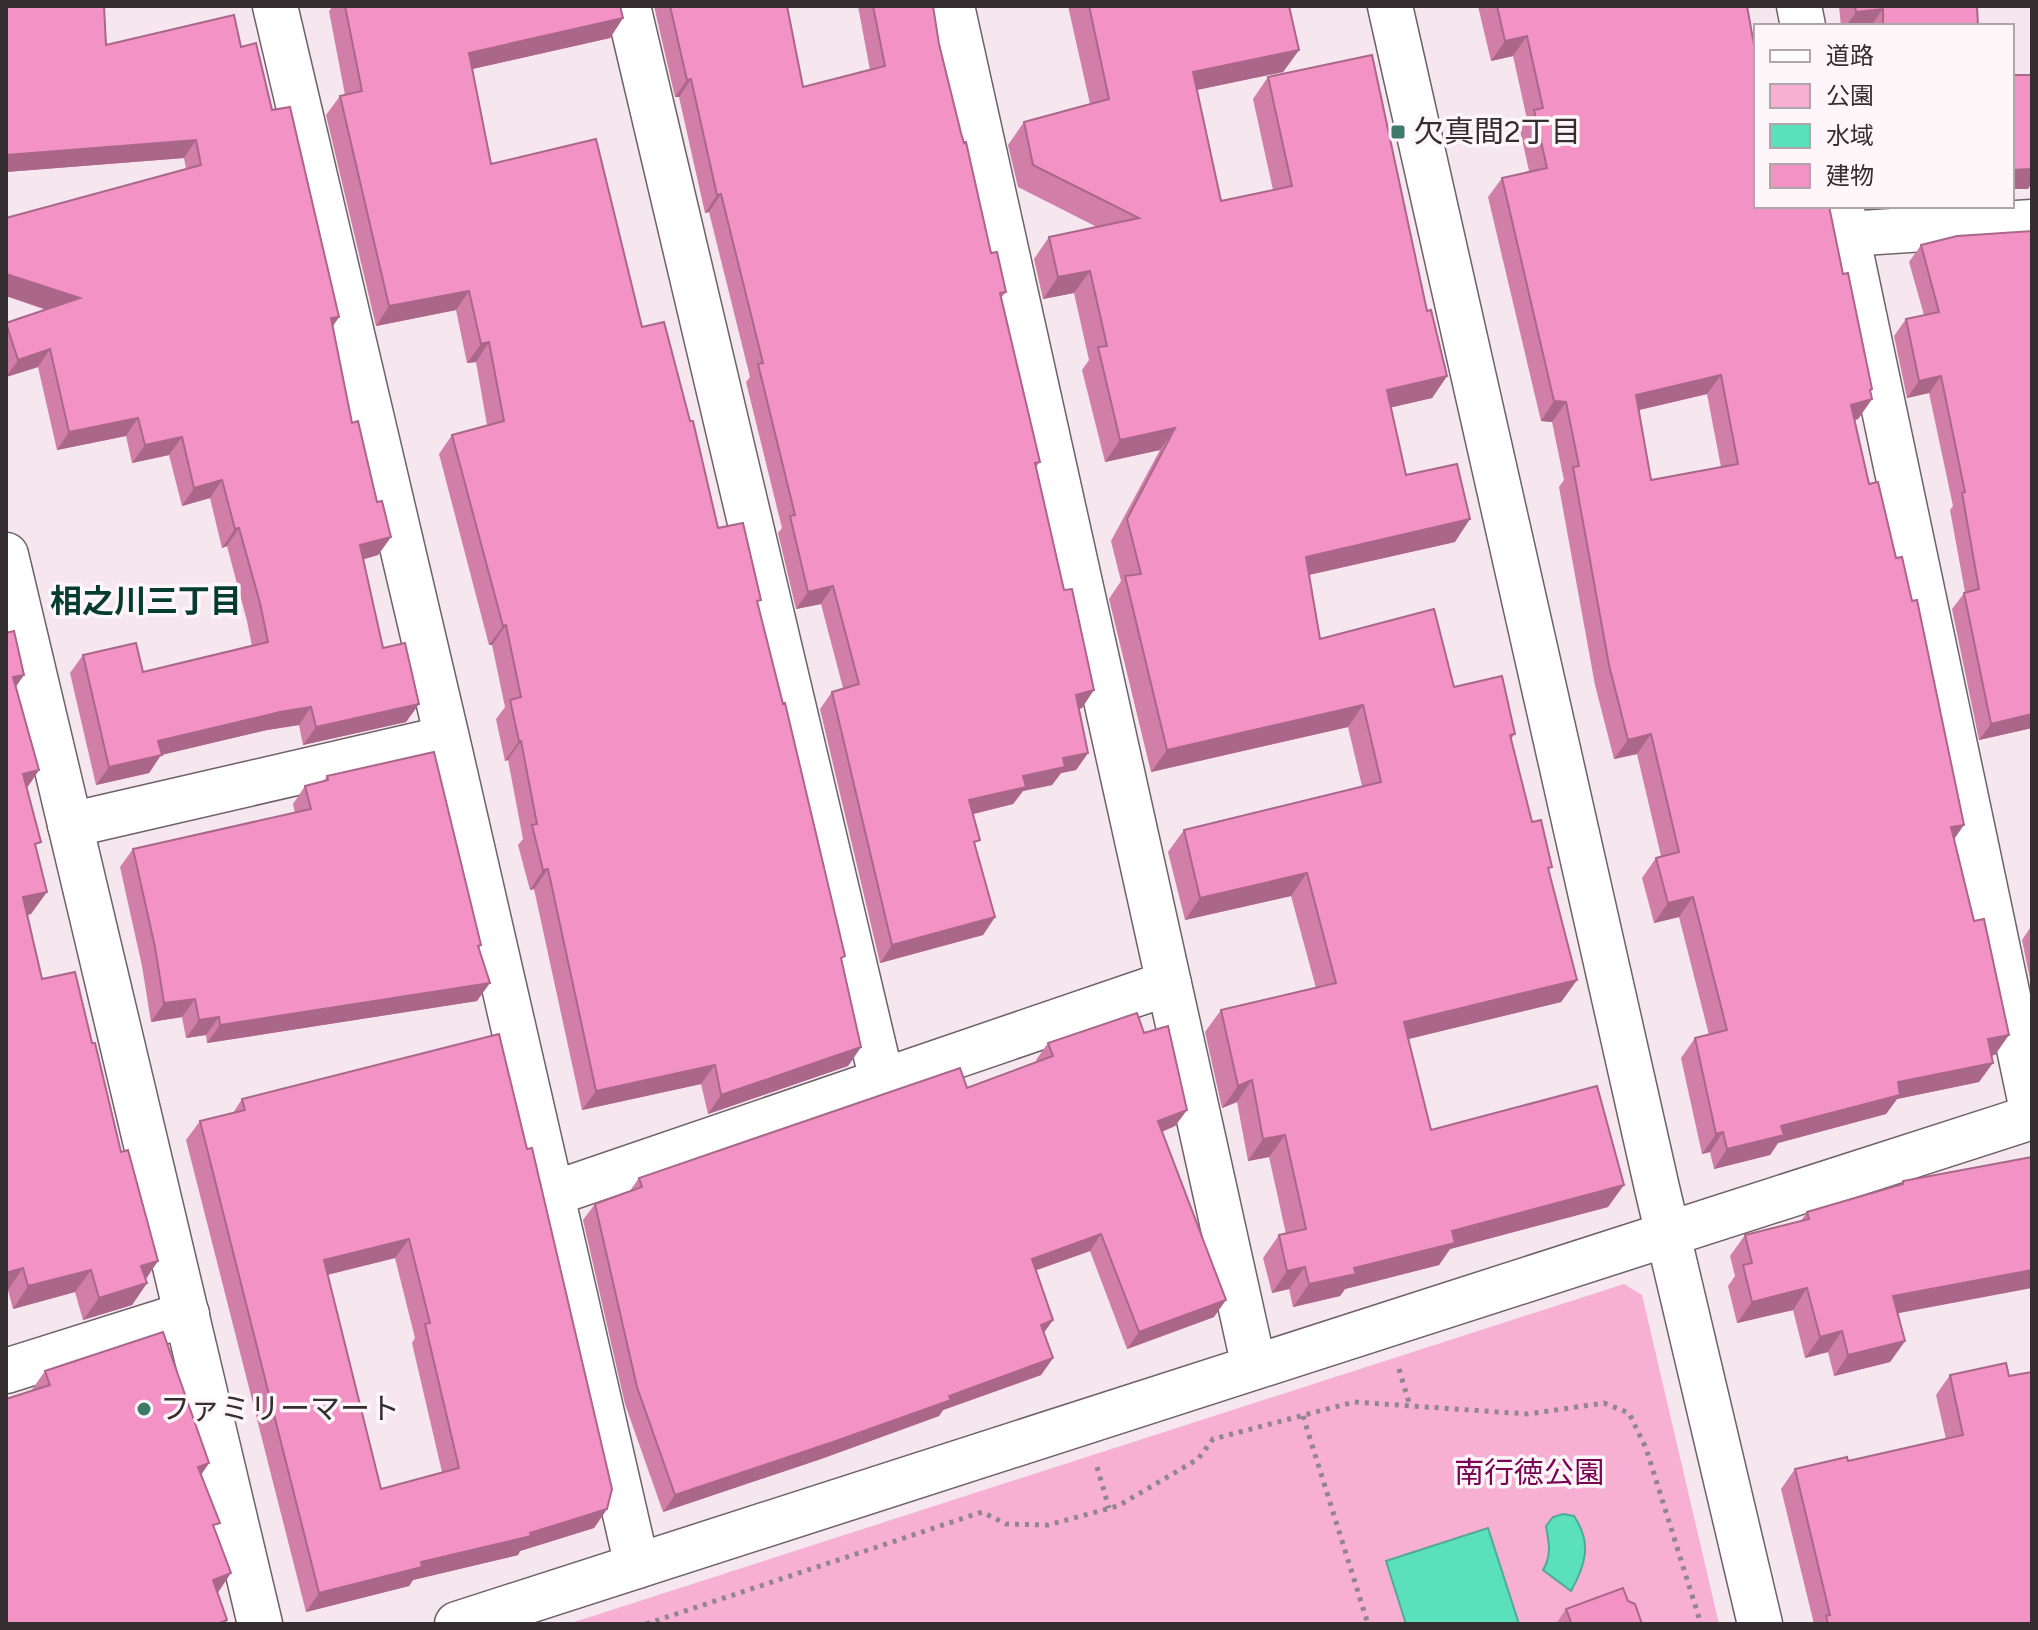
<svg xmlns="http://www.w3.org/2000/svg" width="2038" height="1630" viewBox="0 0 2038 1630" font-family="Figtree,'Noto Sans JP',sans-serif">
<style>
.green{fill:#f7afd3}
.water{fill:#5ae1bc;stroke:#4fab92;stroke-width:2}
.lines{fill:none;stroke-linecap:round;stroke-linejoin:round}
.minor-casing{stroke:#6e6167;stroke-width:47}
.tertiary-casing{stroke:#6e6167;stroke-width:47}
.path{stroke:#91868c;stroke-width:5;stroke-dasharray:4 6;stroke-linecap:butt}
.minor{stroke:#fff;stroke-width:44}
.tertiary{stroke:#fff;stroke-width:44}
.wall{fill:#d17ea9;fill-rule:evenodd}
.shaded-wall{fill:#aa678a}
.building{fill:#f393c5;stroke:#aa678a;stroke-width:2;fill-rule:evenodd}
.poi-dot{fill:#3c7b69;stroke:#fff6fa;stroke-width:3}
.labels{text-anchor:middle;stroke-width:7;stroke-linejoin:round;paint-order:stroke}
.poi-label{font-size:30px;fill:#342e31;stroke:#fff6fa;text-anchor:start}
.park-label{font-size:30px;fill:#7a0353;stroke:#fff6fa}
.neighbourhood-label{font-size:32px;font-weight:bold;fill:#043d30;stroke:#fff6fa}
</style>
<rect width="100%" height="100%" fill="#f6e6ee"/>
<path class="green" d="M1624,1284L1642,1295L1719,1624H568Z"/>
<path class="water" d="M1563,1514L1574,1516C1592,1543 1586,1564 1571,1591L1543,1570C1552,1555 1549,1543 1546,1526L1553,1517Z
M1488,1528L1519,1624H1406L1386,1561Z"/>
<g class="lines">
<defs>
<path id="minor" d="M275,6L447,738L637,1566
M628,6L882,1081
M952,6L1254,1367
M1799,6L1803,26
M1841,206L2032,1110
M1847,234L2032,222
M70,825L447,738
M552,1194L1169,983
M6,1371L187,1314"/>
<path id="tertiary" d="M1390,6L1657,1188L1760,1624
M6,555L260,1624
M457,1624L2032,1117"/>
</defs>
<use href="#minor" class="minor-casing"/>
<use href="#tertiary" class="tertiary-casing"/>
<path class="path" d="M1399,1369L1410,1406
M1303,1416L1368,1624
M1097,1467L1109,1508
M646,1624L982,1512L1006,1524L1048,1525L1118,1506L1198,1459L1213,1439L1354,1402L1528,1414L1604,1403L1629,1413L1646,1448L1701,1624"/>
<use href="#minor" class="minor"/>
<use href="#tertiary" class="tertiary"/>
</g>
<path class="wall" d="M6,6L106,45L241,47L272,110L339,317L332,327L352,423L377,502L391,537L378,555L363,559L383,648L419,704L406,722L303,745L299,725L267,730L161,755L149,773L96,785L70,673L83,655L143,672L252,646L247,621L227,546L222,548L210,498L182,506L169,455L132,463L126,436L57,450L38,367L6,377V323L46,310L6,296L186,169L184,158L6,172Z
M333,6H620L623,18L610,38L472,69L491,164L642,327L718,528L758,604L861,1047L848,1066L708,1114L701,1084L582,1110L534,889L530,890L518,845L523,839L508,760L505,761L496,719L505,707L492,645H489L439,454L452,435L487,425L476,362L467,363L456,310L376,326L326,115L340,96L345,95L329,11Z
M654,6H787L803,87L870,70L858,6H933L939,44L991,253L1006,292L1001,298L1040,462L1036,467L1082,708L1079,709L1088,753L1076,770L1061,773L1052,785L1023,791L1013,804L973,814L975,847L995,917L983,935L880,963L820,709L832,692L843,688L821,604L796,609L778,533L782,528L746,382L750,377L709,212L705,213L679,97H675Z
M1068,6H1289L1299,50L1283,72L1197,90L1221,201L1273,190L1253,99L1268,77L1427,311L1447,376L1432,398L1391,407L1406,475L1455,542L1309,575L1320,639L1454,687L1515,734L1511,739L1532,822L1549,871L1577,980L1561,1002L1408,1039L1431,1130L1608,1207L1450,1249L1439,1265L1345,1289L1340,1296L1293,1307L1289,1289L1272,1293L1263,1258L1279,1235L1286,1234L1269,1157L1248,1161L1237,1102L1222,1108L1205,1032L1221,1010L1316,988L1291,896L1185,920L1168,852L1184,830L1362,786L1348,727L1151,772L1109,599L1121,581L1111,541L1160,450L1105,462L1082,370L1089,360L1074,293L1043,299L1034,259L1049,237L1097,227L1018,187L1008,145L1024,122L1090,104Z
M1478,6H1747L1756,206L1843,274L1872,399L1858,419L1855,420L1869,484L1954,840L1995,1055H1991L1979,1082L1897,1099L1886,1114L1778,1143L1770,1155L1714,1169L1710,1152L1702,1154L1681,1058L1695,1038L1709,1035L1679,917L1654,923L1642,878L1656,858L1661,856L1637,754L1614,759L1595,685L1559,487L1564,480L1552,422L1541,421L1488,197L1502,178L1529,171L1520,130L1527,119L1513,56L1491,61ZM1707,394L1721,467L1651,480L1639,410Z
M1839,6H1977L1978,26H1841Z
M1957,236L2032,728L1979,740L1952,609L1965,592L1950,510L1953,506L1929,393L1907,398L1894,336L1906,319L1924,315L1909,262L1921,245Z
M16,687L39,770L27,788L36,849L31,914L27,915L42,979L92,1043L121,1152L158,1261L146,1279L147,1283L132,1305L83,1320L75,1292L13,1309L8,1290Z
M327,776L481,945L479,948L477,1001L207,1043L206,1035L186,1038L182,1017L151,1022L142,966L120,867L133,849L295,813L293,804L305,786L324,781Z
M2032,925V989L2022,940Z
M1144,1033L1187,1110L1175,1126L1162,1132L1214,1317L1127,1349L1090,1251L1036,1270L1044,1333L1053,1358L1041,1375L943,1410L939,1416L821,1459L663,1512L625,1404L583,1220L595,1204L629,1192L639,1178L967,1088L1037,1061L1036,1060L1048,1043Z
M499,1034L607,1509L594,1528L520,1551L518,1555L413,1580L409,1586L306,1612L186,1140L200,1121L233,1113L242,1099ZM395,1258L415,1338L412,1343L442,1472L381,1489L327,1275Z
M2032,1157L1898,1314L1905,1341L1890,1362L1834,1376L1828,1352L1805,1358L1793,1310L1737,1323L1728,1286L1735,1276L1730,1256L1745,1235L1801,1221L1807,1212L1900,1185L1903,1181Z
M45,1371L209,1463L201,1475L215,1530L217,1593L227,1620L225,1624H6L31,1391Z
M1950,1375L2009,1376L2032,1624H1814L1781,1489L1795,1469L1848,1461L1946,1439L1936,1395Z
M1628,1601L1642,1624H1556L1566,1609Z"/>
<path class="shaded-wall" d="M1883,9L1871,26H1846L1856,12Z
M623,18L610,38L455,73L469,53Z
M1527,36L1513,56L1491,61L1505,41Z
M1299,50L1283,72L1177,94L1193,72Z
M691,79L679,97H675L687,80Z
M196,140L184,158L6,172V155Z
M2032,169V183L2028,189H2012V170Z
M721,194L709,212L705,213L717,195Z
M1090,271L1074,293L1043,299L1058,277Z
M6,274L80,298L67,316L6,296Z
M469,291L456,310L376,326L389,306Z
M339,317L327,335L331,318Z
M489,342L476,362L467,363L481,344Z
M50,349L38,367L6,377L18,360Z
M1721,375L1707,394L1622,414L1636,395Z
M1447,376L1432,398L1372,412L1387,390Z
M1941,376L1929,393L1907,398L1919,381Z
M1872,389L1864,401L1872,399L1858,419L1837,425L1851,405Z
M1554,401L1566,402L1552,422L1541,421Z
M138,418L126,436L57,450L69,432Z
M1175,428L1160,450L1105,462L1120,440Z
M182,437L169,455L132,463L145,445Z
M222,480L210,498L182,506L194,488Z
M1470,519L1455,542L1290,579L1306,557Z
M239,528L227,546L222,548L235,529Z
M391,537L378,555L348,564L360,545Z
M833,586L821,604L796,609L808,592Z
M506,625L492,645H489L503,626Z
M24,675L9,697L13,677Z
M1094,690L1082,708L1063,712L1076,695Z
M419,704L406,722L303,745L316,727Z
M1363,705L1348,727L1151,772L1167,750Z
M311,707L299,725L267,730L161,755L149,773L96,785L109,767L158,741L280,712Z
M2032,714V728L1979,740L1991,724Z
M1651,734L1637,754L1614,759L1628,740Z
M519,741H521L508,760L505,761Z
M1088,753L1076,770L1061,773L1052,785L1023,791L1013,804L957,818L969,800L1063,758Z
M39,770L24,792L23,774Z
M1964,825L1950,845L1951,827Z
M548,869L534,889L530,890L543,870Z
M1307,873L1291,896L1185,920L1200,898Z
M47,892L31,914L8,920L23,897Z
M1693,897L1679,917L1654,923L1668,903Z
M995,917L983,935L880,963L892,945Z
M1577,980L1561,1002L1388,1044L1404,1022Z
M490,983L477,1001L207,1043L220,1025Z
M195,999L182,1017L151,1022L164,1003Z
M219,1017L206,1035L186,1038L199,1020Z
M2009,1035L1995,1055L1975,1059L1988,1039Z
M861,1047L848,1066L708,1114L721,1095Z
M1993,1063L1979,1082L1897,1099L1886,1114L1778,1143L1770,1155L1714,1169L1727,1149L1781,1126L1898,1082Z
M715,1065L701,1084L582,1110L596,1091Z
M1252,1080L1237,1102L1222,1108L1238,1086Z
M1187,1110L1175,1126L1146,1138L1158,1121Z
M1723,1132L1710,1152L1702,1154L1716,1134Z
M1285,1135L1269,1157L1248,1161L1263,1139Z
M1624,1185L1608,1207L1450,1249L1439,1265L1345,1289L1340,1296L1293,1307L1309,1284L1452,1231Z
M1101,1234L1090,1251L1020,1276L1032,1259Z
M409,1239L395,1258L310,1279L324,1260Z
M158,1261L142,1284L141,1266Z
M1305,1267L1289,1289L1272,1293L1287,1271Z
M23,1268L8,1290L6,1291V1273Z
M91,1270L75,1292L13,1309L28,1286Z
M2032,1270V1288L1878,1317L1893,1296Z
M147,1283L132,1305L83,1320L99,1298Z
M1807,1288L1793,1310L1737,1323L1752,1302Z
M1226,1300L1214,1317L1127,1349L1139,1332Z
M1053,1320L1041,1337V1325Z
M1842,1331L1828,1352L1805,1358L1820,1337Z
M1905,1341L1890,1362L1834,1376L1848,1355Z
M1053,1358L1041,1375L943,1410L939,1416L821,1459L663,1512L675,1495Z
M209,1463L195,1484L198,1467Z
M607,1509L594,1528L520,1551L518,1555L413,1580L409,1586L306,1612L319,1593L421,1562L530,1533Z
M231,1573L217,1594L213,1580Z"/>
<path class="building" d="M6,6H104L106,45L234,15L241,47L256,43L272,110L290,107L339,317L331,318L352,423L358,421L377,502L382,501L391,537L360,545L383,648L405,643L419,704L316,727L311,707L280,712L158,741L162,755L109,767L83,655L136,643L143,672L268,642L260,603L239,528L235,529L222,480L194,488L182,437L145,445L138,418L69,432L50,349L18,360L6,323L80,298L6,274V218L201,165L196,140L6,155Z
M345,6H620L623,18L469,53L491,164L596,139L642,327L664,322L690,421H693L718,528L743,523L761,600L757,601L783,704L785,703L845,956L841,958L861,1047L721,1095L715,1065L596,1091L548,869L543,870L532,825L537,824L521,741H519L510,700L521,697L506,625L503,626L452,435L504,421L489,342L481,344L469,291L389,306L340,96L362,91Z
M670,6H787L803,87L885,66L873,6H933L939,44L961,133L964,143L966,142L991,253L997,252L1006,292L1000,293L1040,462L1035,463L1064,590L1072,589L1094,690L1076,695L1088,753L1063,758L1065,767L1023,776L1026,787L969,800L980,840L974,842L995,917L892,945L832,692L859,684L833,586L808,592L790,516L795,515L758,364L763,363L721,194L717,195L691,79L687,80Z
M1089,6H1289L1299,50L1193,72L1221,201L1292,186L1268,77L1372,55L1427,311L1431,310L1447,376L1387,390L1406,475L1457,464L1470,519L1306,557L1320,639L1434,609L1454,687L1502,676L1515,734L1510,735L1532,822L1541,820L1552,867L1548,868L1577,980L1404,1022L1431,1130L1597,1086L1624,1185L1452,1231L1455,1243L1354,1268L1356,1274L1309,1284L1305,1267L1287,1271L1279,1235L1306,1229L1285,1135L1263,1139L1252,1080L1238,1086L1221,1010L1336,983L1307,873L1200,898L1184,830L1381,782L1363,705L1167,750L1125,576L1141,574L1127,519L1175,428L1120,440L1098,347L1107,346L1090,271L1058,277L1049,237L1139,218L1033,165L1024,122L1109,99Z
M1497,6H1747L1756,56V206H1829L1843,274L1848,273L1872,389L1870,390L1872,399L1851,405L1869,484L1878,482L1896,558L1902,557L1912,601L1917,600L1964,825L1951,827L1974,921L1984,919L2009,1035L1988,1039L1993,1063L1898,1082L1900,1095L1781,1126L1784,1135L1727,1149L1723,1132L1716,1134L1695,1038L1727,1030L1693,897L1668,903L1656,858L1679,852L1651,734L1628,740L1609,665L1573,467L1579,466L1566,402L1554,401L1502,178L1547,168L1534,110L1543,108L1527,36L1505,41ZM1721,375L1738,464L1651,480L1636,395Z
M1855,6H1977L1978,26H1883V9L1856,12Z
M2012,75H2032V169L2012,170Z
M2032,231V714L1991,724L1964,593L1979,589L1962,493L1965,492L1941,376L1919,381L1906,319L1939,312L1921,245L1957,236Z
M14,631L24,675L13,677L39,770L23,774L41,842L35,844L47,892L23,897L42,979L75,972L92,1043H95L121,1152L128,1150L158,1261L141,1266L147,1283L99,1298L91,1270L28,1286L23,1268L6,1273V633Z
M434,752L481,945L478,946L490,983L220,1025L219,1017L199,1020L195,999L164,1003L155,947L133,849L311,809L305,786L328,780L327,776Z
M1137,1013L1144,1033L1168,1026L1187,1110L1158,1121L1226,1300L1139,1332L1101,1234L1032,1259L1053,1320L1041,1325L1053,1358L949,1396L951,1400L833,1442L675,1495L637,1387L595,1204L642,1187L639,1178L960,1068L967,1088L1053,1056L1048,1043Z
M499,1034L527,1149L532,1148L612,1489L607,1509L530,1533L531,1536L421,1562L422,1567L319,1593L200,1121L245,1110L242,1099ZM409,1239L430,1323L425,1324L459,1468L381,1489L324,1260Z
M2032,1157V1270L1893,1296L1905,1341L1848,1355L1842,1331L1820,1337L1807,1288L1752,1302L1743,1265L1752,1263L1745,1235L1809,1219L1807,1212L1903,1184V1181Z
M163,1332L209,1463L198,1467L220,1523L213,1525L231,1573L213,1580L227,1620L217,1624H6V1399L50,1385L45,1371Z
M2006,1363L2009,1376L2032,1372V1624H1828L1826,1616L1830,1615L1795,1469L1847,1457L1848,1461L1963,1435L1950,1375Z
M1623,1588L1628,1601L1635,1604L1642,1624H1570L1571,1622L1566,1609Z"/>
<g class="poi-dot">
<rect x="1390" y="124" width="16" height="16" rx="4"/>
<circle cx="144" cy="1409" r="8"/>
</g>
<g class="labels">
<g class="poi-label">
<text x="1414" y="142">欠真間2丁目</text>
<text x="160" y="1419">ファミリーマート</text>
</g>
<g class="park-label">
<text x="1529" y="1483">南行徳公園</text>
</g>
<g class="neighbourhood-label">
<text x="146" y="612">相之川三丁目</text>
</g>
</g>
<rect width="2038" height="1630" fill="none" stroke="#342e31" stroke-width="16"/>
<rect x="1754" y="24" width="260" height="184" fill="#fff6fa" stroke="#aea6aa" stroke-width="2"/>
<rect x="1770" y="50" width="40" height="12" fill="#ffffff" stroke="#aea6aa" stroke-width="2"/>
<text x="1826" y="64" font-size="24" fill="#342e31">道路</text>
<rect x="1770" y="84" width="40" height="24" fill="#f7afd3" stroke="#aea6aa" stroke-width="2"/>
<text x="1826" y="104" font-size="24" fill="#342e31">公園</text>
<rect x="1770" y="124" width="40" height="24" fill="#5ae1bc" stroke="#aea6aa" stroke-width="2"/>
<text x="1826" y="144" font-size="24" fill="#342e31">水域</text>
<rect x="1770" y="164" width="40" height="24" fill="#f393c5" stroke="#aea6aa" stroke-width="2"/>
<text x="1826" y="184" font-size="24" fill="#342e31">建物</text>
</svg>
